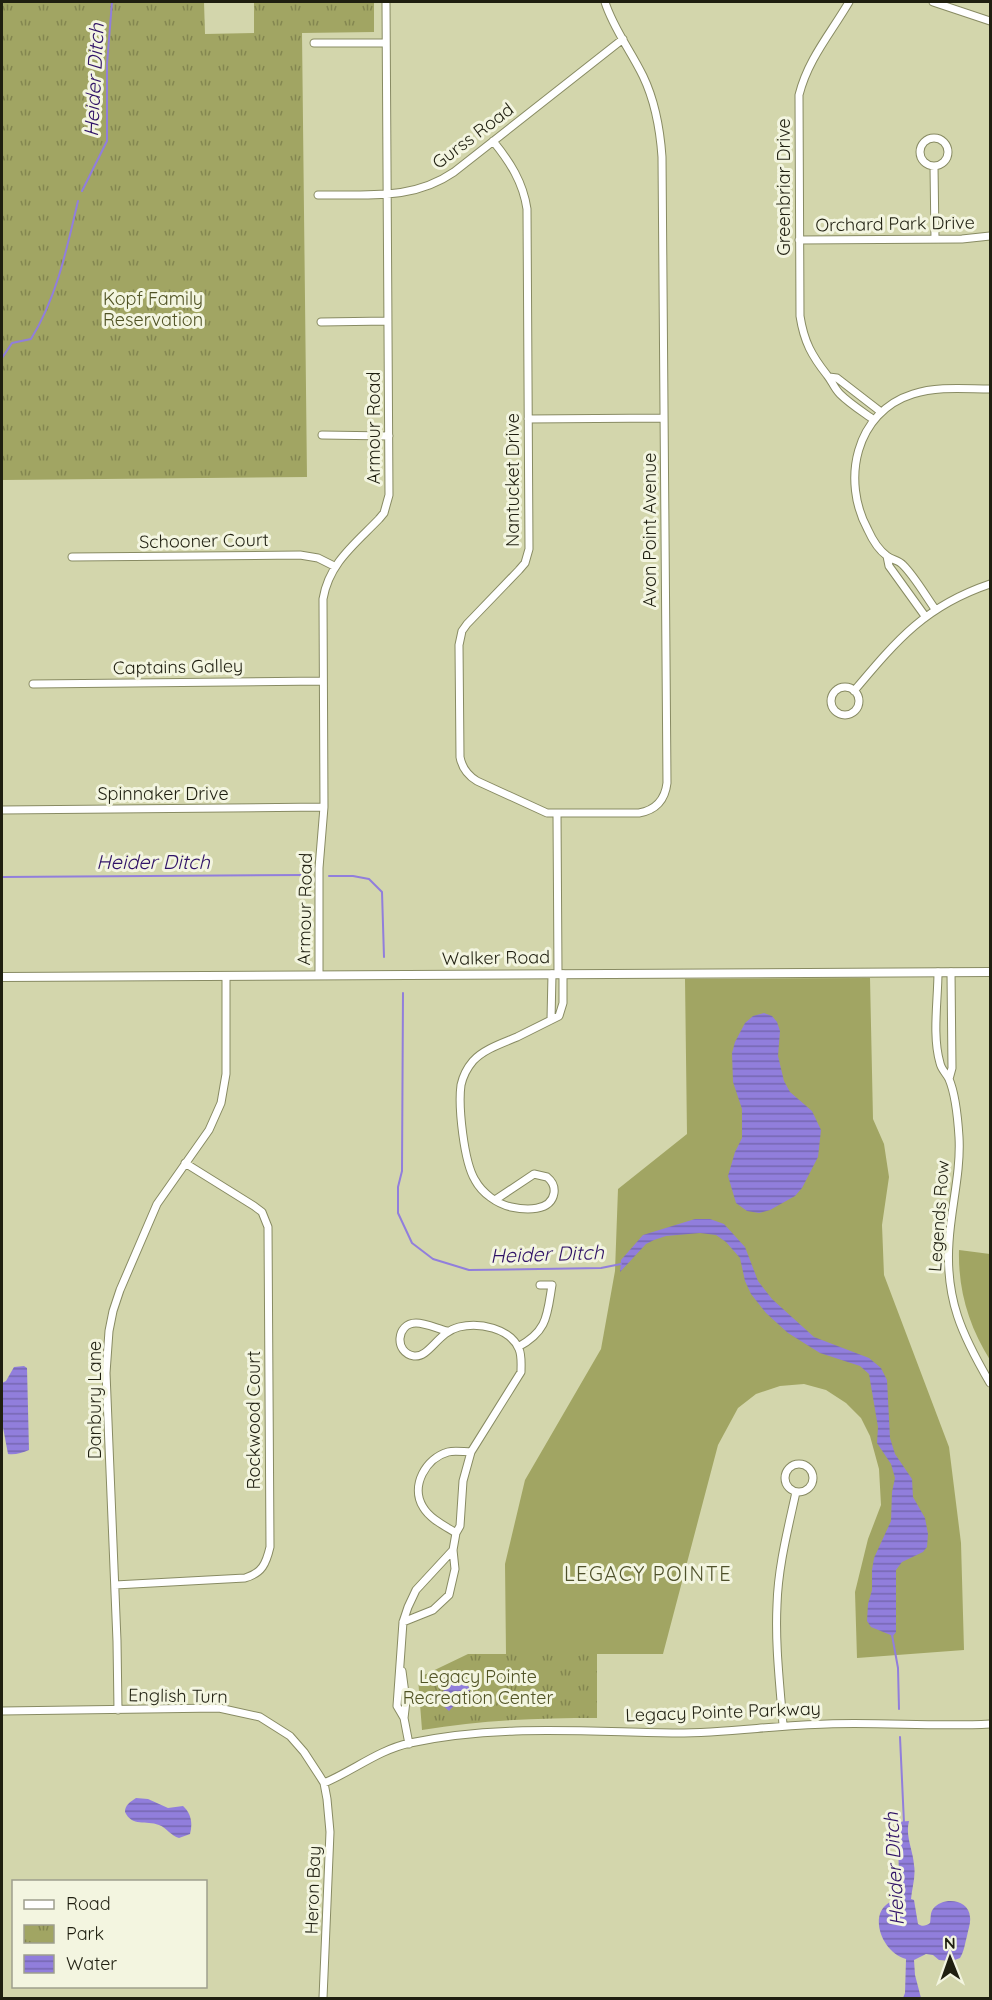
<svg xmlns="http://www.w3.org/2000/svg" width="992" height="2000" viewBox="0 0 992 2000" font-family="Quicksand,sans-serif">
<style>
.grass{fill:#a1a563}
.park{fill:url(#park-tufts)}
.water{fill:url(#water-rules)}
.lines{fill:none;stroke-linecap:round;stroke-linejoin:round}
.stream{stroke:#917edc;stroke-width:2}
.minor-casing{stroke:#888b63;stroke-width:9}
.tertiary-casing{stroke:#888b63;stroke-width:10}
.minor{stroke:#fff;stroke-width:7}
.tertiary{stroke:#fff;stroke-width:8}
.labels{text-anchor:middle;stroke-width:6;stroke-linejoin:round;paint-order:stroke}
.street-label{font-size:18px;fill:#1f1f10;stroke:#f3f5e0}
.park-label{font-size:18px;fill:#505324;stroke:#f3f5e0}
.water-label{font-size:20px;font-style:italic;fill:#301367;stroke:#f3f5e0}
.neighbourhood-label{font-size:20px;letter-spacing:1.5px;fill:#4f512b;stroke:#f3f5e0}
</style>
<defs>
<pattern id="park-tufts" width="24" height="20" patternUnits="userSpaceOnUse" patternTransform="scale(1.5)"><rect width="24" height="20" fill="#a1a563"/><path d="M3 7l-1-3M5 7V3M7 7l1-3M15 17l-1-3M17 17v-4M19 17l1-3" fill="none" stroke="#838650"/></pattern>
<pattern id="water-rules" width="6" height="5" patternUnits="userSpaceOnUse" patternTransform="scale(1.5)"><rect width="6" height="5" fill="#917edc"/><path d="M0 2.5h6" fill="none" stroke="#7667b1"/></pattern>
</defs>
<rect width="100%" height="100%" fill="#d3d6ac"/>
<path class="grass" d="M870,978L873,1119L884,1144L889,1177L882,1225L884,1275L949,1447L961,1543L964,1650L857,1658L855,1592L868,1539L881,1505L879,1469L870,1436L861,1418L846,1403L826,1390L804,1384L780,1386L756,1394L738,1408L718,1445L663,1654H506L505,1564L525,1480L601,1349L615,1271L618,1189L687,1134L685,979Z
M959,1250L990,1254V1360C969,1326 958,1291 959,1250Z"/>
<path class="park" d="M2,2H204L205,34L254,33V2H374V32L302,33L307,477L2,480Z
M468,1654H597V1718C538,1718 480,1720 422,1730L418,1678Z"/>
<path class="water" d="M764,1013L772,1016L777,1022L780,1031L778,1056L784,1081L790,1092L812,1111L821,1130L818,1157L802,1188L795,1196L770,1210L759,1213L747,1211L736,1203L728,1176L735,1152L742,1138V1109L733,1082L732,1053L735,1042L745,1023L753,1016Z
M695,1219H710L724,1224L745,1247L758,1281L772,1299L814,1337L869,1358L881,1368L887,1380L890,1438L895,1454L912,1479L913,1497L925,1518L928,1534L927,1547L923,1552L902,1562L896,1570V1632L893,1636L871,1627L867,1621L868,1604L872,1590V1570L874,1558L891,1521L892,1492L895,1478L891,1464L877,1443L878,1427L869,1374L860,1366L820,1353L788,1333L766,1313L751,1294L745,1281L740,1258L726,1242L716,1235L700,1233L666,1236L654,1240L646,1244L620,1272L621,1260L643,1235Z
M24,1366L27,1368L29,1450C22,1453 15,1455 8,1454L2,1422V1383L6,1381L14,1367Z
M457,1676L471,1689L469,1692L467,1691L449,1711L436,1699Z
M136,1798L148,1799L168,1808L183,1806C191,1813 193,1823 190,1834L179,1838C171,1836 167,1828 159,1825C146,1820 132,1827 125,1812C125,1805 130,1802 136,1798Z
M909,1821C905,1836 913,1850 914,1865C916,1876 912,1888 911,1899L914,1900L918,1924C922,1927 926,1926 930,1923C931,1918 930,1913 933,1909C943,1896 969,1899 970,1917C971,1923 968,1930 967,1936C965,1943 964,1952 960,1958L952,1961L939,1960L933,1955L926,1954L914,1960L915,1975L921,1998H903L905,1993L906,1959C877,1951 864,1900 904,1899L903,1889L899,1880L898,1835L895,1822Z"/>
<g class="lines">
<path class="stream" d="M82,191L107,141V64L112,2
M2,358L12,343L31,339C57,297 67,248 78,201
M329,876H353L369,879L382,892L384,957
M2,877L306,875
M403,993L402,1171L398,1187V1213L412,1243L433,1259L469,1270L601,1268L621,1264
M892,1635L898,1668L899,1709
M900,1737L904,1823"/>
<defs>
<path id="minor" d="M849,2C831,33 808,59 799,95L800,316C804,342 812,356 827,375C832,381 834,388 840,394C850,404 863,412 874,420
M933,2L990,21
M314,43H386
M920 152a14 14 0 1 1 28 0a14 14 0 1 1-28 0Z
M493,141C510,162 523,182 527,209L529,549L525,563L519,570L467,624L462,631L459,645L460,757C462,768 467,775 477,781L547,813H639C656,810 665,800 667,783L662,157C660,128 655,101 643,76C631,51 613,28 605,2
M934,166L935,239
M318,195C367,194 412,201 454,172L623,39
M799,240L962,239L990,236
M321,322L388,321
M829,377L837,378L881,412
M528,419L664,418
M322,435L389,436
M887,556L889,566L925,616
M72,557L300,555L318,558L334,566
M935,609C925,595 915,577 903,565C899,560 892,560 887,556C879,550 872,539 868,530C841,481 855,412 913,394C938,386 965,389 990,389
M33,684L323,681
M831 701a14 14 0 1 1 28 0a14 14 0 1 1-28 0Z
M854,691C897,640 925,606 990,584
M2,810L324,807
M557,814L558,974
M938,972C938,1000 932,1036 940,1063C941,1069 946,1073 949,1079C955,1093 958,1121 959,1137C961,1172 951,1207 949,1242C945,1299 962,1335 990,1383
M319,975V868L324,807L323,599C329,563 355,544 379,519L384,513L389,495L386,2
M551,1020L552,974
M949,1079L952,1068L951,972
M495,1200L534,1174L547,1177C552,1181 555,1186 554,1193C551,1212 525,1210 511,1207C497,1204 482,1193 475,1180C464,1162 458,1107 461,1085C463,1076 467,1068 473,1061C484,1049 503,1043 517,1037C531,1030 545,1023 559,1016L563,1003V974
M518,1347C548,1331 547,1315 552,1285H540
M785 1478a14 14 0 1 1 28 0a14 14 0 1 1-28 0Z
M456,1533C445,1526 430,1519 423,1507C410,1486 426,1458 448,1452C455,1450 464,1452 471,1452
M115,1585L245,1578C262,1573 266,1564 270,1547L268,1227L262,1212L254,1206L185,1163
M403,1622L433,1610L449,1595L455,1569L453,1550L456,1533L460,1526L463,1481L471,1452L521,1372C521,1364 522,1356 519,1349C510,1328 479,1322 459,1327C438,1332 429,1358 414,1356C394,1353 396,1323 416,1323C426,1323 438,1329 447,1331
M402,1671L406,1701L404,1718
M118,1710L117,1641L106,1373L109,1331L113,1311L120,1290L157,1204L209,1130L221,1103L226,1074V976
M2,1711L219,1708L260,1717L290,1736L304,1752L319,1775L324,1783L327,1799L330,1832L323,1998
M783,1725C780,1685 775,1645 777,1605C778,1567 788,1529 796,1492
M409,1744L404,1718L397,1706L403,1622L408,1607L416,1590L453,1550
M324,1783C353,1771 378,1750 410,1743C498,1724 588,1732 677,1733C727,1733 777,1725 827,1724C881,1722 936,1727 990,1724"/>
<path id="tertiary" d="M2,977L990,972"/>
</defs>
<use href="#minor" class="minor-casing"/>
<use href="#tertiary" class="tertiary-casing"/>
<use href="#minor" class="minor"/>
<use href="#tertiary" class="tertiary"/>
</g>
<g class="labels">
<g class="street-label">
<text transform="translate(473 136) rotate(-37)" y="6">Gurss Road</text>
<text transform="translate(784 187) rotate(-90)" y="6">Greenbriar Drive</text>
<text transform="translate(895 224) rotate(-1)" y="6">Orchard Park Drive</text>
<text transform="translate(374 428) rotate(-90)" y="6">Armour Road</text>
<text transform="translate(513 480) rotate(-90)" y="6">Nantucket Drive</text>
<text transform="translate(650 530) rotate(-90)" y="6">Avon Point Avenue</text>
<text transform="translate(204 541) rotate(-1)" y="6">Schooner Court</text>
<text transform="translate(178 667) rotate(-1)" y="6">Captains Galley</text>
<text x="163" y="800">Spinnaker Drive</text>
<text transform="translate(305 909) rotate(-89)" y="6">Armour Road</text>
<text transform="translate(496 958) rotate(-1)" y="6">Walker Road</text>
<text transform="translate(939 1216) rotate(-86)" y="6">Legends Row</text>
<text transform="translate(95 1400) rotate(-90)" y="6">Danbury Lane</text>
<text transform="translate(254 1420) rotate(-90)" y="6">Rockwood Court</text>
<text transform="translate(178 1696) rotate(1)" y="6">English Turn</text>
<text transform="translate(723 1712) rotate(-2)" y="6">Legacy Pointe Parkway</text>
<text transform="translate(313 1890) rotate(-88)" y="6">Heron Bay</text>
</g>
<g class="park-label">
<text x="153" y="305">Kopf Family<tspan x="153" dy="21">Reservation</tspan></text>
<text x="478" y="1683">Legacy Pointe<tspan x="478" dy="21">Recreation Center</tspan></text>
</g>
<g class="water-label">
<text transform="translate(94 80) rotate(-87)" y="7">Heider Ditch</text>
<text x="153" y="869">Heider Ditch</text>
<text transform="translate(547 1254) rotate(-2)" y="7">Heider Ditch</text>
<text transform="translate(894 1869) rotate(-93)" y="7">Heider Ditch</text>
</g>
<g class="neighbourhood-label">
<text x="648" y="1581">LEGACY POINTE</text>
</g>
</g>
<rect width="992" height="2000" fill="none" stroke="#1f1f10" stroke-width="6"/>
<rect x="12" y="1880" width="195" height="108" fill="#f3f5e0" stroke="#9e9f8d" stroke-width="1.5"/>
<rect x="24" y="1900" width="30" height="9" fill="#ffffff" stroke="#9e9f8d" stroke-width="1.5"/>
<text x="66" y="1910" font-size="18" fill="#1f1f10">Road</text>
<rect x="24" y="1925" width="30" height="18" fill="url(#park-tufts)" stroke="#9e9f8d" stroke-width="1.5"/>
<text x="66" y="1940" font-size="18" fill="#1f1f10">Park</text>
<rect x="24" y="1955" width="30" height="18" fill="url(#water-rules)" stroke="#9e9f8d" stroke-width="1.5"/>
<text x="66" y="1970" font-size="18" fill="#1f1f10">Water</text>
<g transform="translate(950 1958) rotate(359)" stroke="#f3f5e0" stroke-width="4.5" paint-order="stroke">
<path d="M0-4.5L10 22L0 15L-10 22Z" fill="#1f1f10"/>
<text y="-9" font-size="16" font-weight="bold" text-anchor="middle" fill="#1f1f10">N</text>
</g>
</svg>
